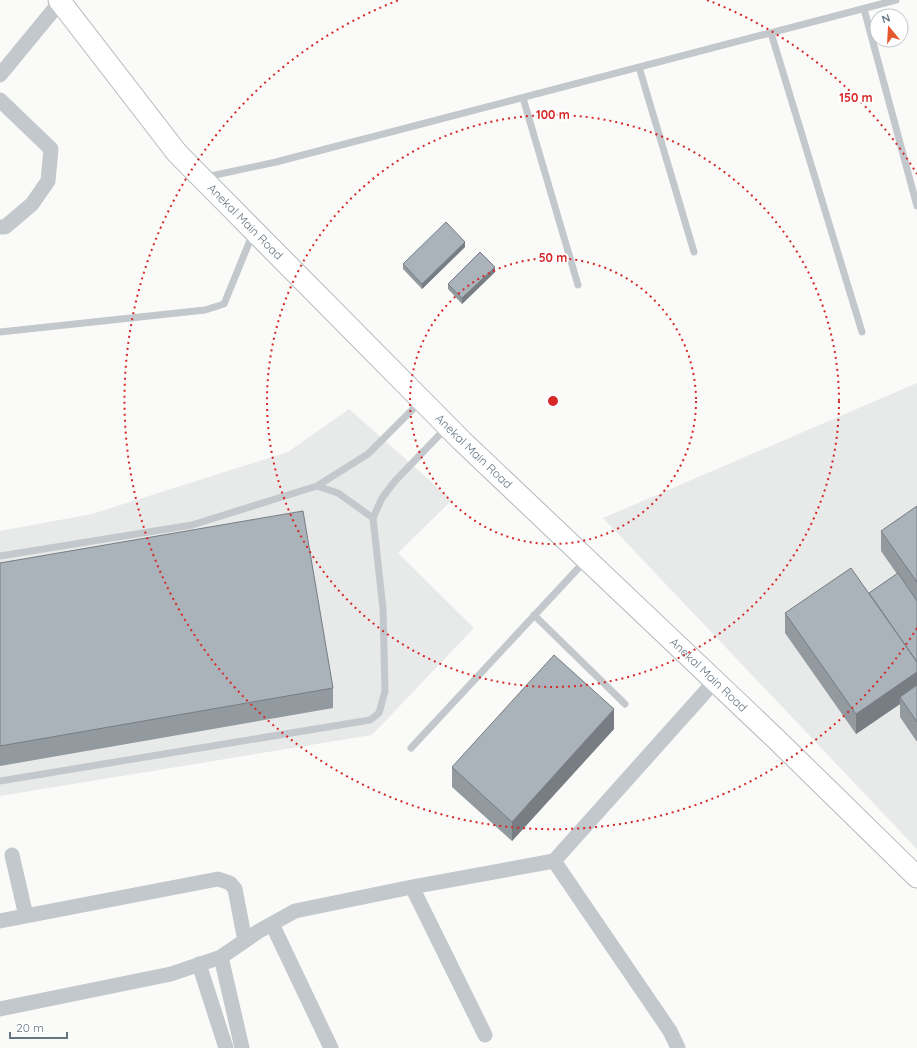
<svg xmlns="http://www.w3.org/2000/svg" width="917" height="1048" viewBox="0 0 917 1048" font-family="Quicksand,sans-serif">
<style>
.built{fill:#e8e9e9}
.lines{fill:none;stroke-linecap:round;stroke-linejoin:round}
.secondary-casing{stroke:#b3babf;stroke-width:23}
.lane{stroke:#c3c8cc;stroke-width:7}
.street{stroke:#c3c8cc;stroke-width:15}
.secondary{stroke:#fff;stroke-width:21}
.wall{fill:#929a9f}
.shaded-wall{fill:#777d82}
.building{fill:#aab3b9;stroke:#777d82}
.ring{fill:none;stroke:#d62828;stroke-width:2;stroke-dasharray:2 4}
.labels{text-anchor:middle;stroke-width:4;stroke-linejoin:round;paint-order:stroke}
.street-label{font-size:12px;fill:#657683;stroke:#fff}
.centre{fill:#d62828;stroke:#fff;stroke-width:2}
.ring-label{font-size:12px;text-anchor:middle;font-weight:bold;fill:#d62828;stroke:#fff;stroke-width:4;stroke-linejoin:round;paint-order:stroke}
</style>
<rect width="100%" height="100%" fill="#fafaf8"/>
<path class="built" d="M917,383V849L603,518Z
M349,409L452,500L398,553L474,628L372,735L0,796V531L92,514L288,452Z"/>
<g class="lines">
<defs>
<g id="secondary">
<path id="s1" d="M59,0L177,153L462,441L775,738L917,877"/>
</g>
</defs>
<use href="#secondary" class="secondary-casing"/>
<path class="lane" d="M864,9L917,206
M771,33L862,332
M639,67L694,252
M523,98L578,285
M206,177L276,162L896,0
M0,332L205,310L224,304L253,233
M317,486L338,493L373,518
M0,556L192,525L317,486L368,454L420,402
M534,615L625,704
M411,748L585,561
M0,781L370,720L379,713L385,691L383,609L373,518L382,498L395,481L446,428"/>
<path class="street" d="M0,75L60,2
M0,100L51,149L48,181L32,204L5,227H0
M12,855L26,916
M554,861L670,1031L678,1048
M412,887L485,1035
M0,921L218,879L230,883L235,889L245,941
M272,924L331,1048
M221,957L242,1048
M199,964L226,1048
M0,1009L171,974L221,957L259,931L295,911L412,887L554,861L715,681"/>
<use href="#secondary" class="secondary"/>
</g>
<path class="wall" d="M465,247L422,289L403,269V264Z
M495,272L462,304L448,289V284Z
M917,506V742L900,717V704L856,734L785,633V613L869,593L897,574L881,551V531Z
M0,563L333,688V708L0,766Z
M614,729L512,841L452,787V767Z"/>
<path class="shaded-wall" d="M465,242V247L422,289V284Z
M495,267V272L462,304V298Z
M917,672V692L900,697V704L856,734V714Z
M614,709V729L512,841V822Z"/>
<path class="building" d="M446,222L465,242L422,284L403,264Z
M480,252L495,267L462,298L448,284Z
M917,506V582L881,531Z
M303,511L333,688L0,746V563Z
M851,568L917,662V672L856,714L785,613Z
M898,573L917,601V662L869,593Z
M554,655L614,709L512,822L452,767Z
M917,685V722L900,697Z"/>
<g class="ring">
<circle cx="553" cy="401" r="143"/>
<circle cx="553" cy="401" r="286"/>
<path d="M917 628A429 429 0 1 1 399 0M707 0A429 429 0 0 1 917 174"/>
</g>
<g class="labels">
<g class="street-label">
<text dy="4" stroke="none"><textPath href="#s1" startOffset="290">Anekal Main Road</textPath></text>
<text dy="4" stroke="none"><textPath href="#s1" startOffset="614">Anekal Main Road</textPath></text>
<text dy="4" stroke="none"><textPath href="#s1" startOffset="938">Anekal Main Road</textPath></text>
</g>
</g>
<circle cx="553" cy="401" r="6" class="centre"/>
<g class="ring-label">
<text x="856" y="102">150 m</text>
<text x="553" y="119">100 m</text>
<text x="553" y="262">50 m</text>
</g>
<g transform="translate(889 28) rotate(342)"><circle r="19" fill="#ffffff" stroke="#c1c8cd"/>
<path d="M0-3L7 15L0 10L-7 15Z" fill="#e4572e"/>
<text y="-6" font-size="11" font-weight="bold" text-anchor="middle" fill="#657683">N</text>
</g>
<path d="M10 1032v6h57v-6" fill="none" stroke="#657683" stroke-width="2"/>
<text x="16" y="1032" font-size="12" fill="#657683" stroke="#ffffff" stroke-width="3" paint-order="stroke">20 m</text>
</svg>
